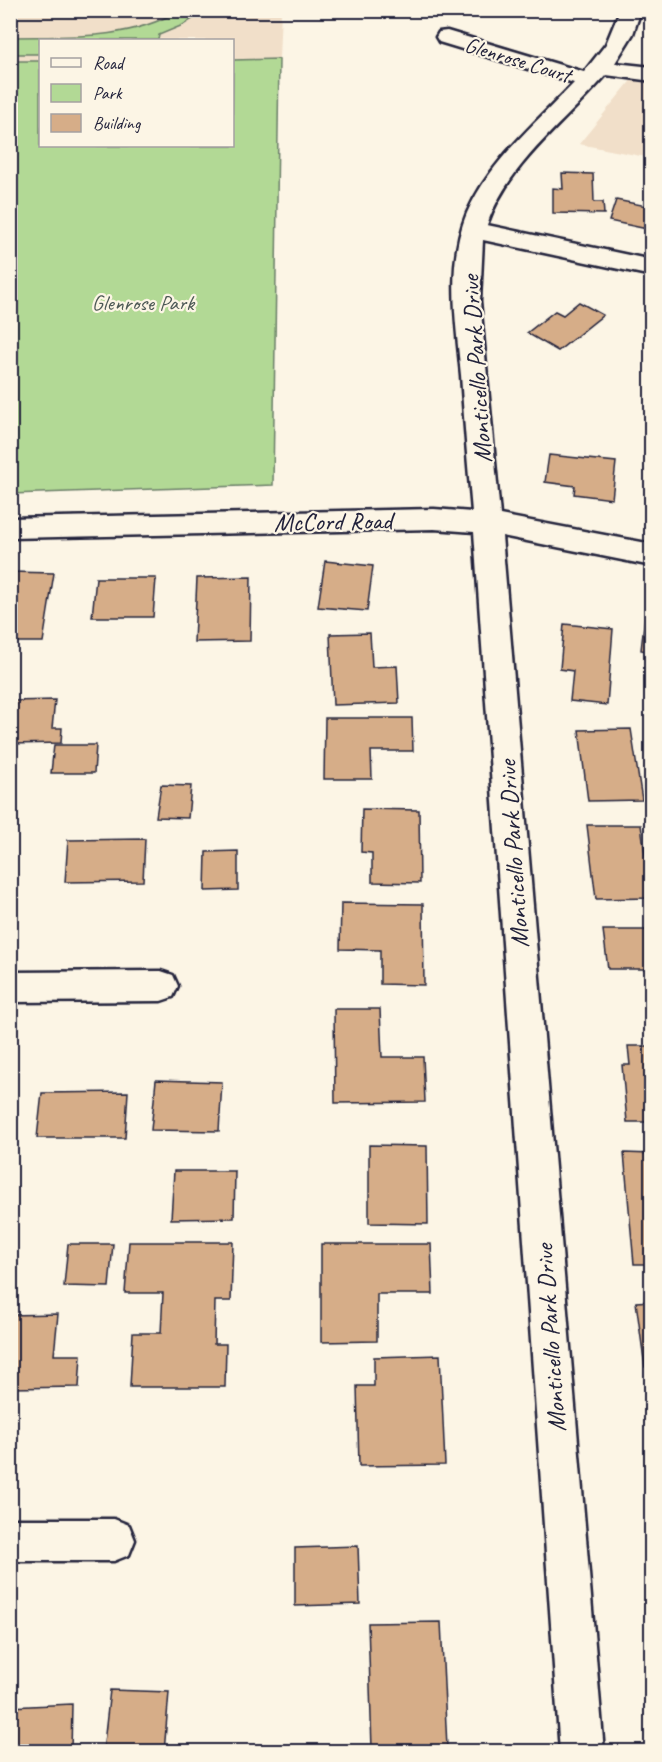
<svg xmlns="http://www.w3.org/2000/svg" width="662" height="1762" viewBox="0 0 662 1762" font-family="Caveat,sans-serif">
<style>
.built{fill:#f1dfc9}
.green{fill:#b2d995;stroke:#6a7e68;stroke-width:1.5}
.building{fill:#d6ad88;stroke:#22223b;stroke-width:1.5}
.lines{fill:none;stroke-linecap:round;stroke-linejoin:round}
.minor-casing{stroke:#22223b;stroke-width:5}
.minor{fill:#fcf5e5;fill-rule:evenodd}
.labels{text-anchor:middle;stroke-width:4.5;stroke-linejoin:round;paint-order:stroke}
.far-street-label{font-size:22px;fill:#22223b;stroke:#fcf5e5}
.far-park-label{font-size:22px;fill:#4d5956;stroke:#fcf5e5}
.street-label{font-size:26px;fill:#22223b;stroke:#fcf5e5}
</style>
<rect width="100%" height="100%" fill="#fcf5e5"/>
<filter id="ink" filterUnits="userSpaceOnUse"><feTurbulence type="fractalNoise" baseFrequency=".0167" numOctaves="2"/><feDisplacementMap in="SourceGraphic" scale="12" xChannelSelector="R" yChannelSelector="G"/><feConvolveMatrix kernelMatrix="1 2 1 2 8 2 1 2 1" color-interpolation-filters="sRGB"/></filter>
<g filter="url(#ink)">
<path class="built" d="M10,11H281L279,59L233,60L232,40H40V61H11Z
M651,56V158L579,144Z"/>
<path class="green" d="M178,11H205L183,25L159,35L158,40H40V54H11V37C68,36 127,41 178,11Z
M279,59L273,485L11,494V61H40V146H232L233,60Z"/>
<path class="building" d="M562,173L593,174L594,202H603L604,214L553,213V188L563,189Z
M616,200L652,207V230L609,221Z
M579,302L603,315L558,351L527,333L555,311L563,315Z
M549,455L616,462L612,499L574,494L575,486L545,482Z
M325,561L373,566L367,611L318,607Z
M10,572L54,573L43,642H10Z
M251,577L250,641L194,642L197,578Z
M96,578H156L153,617H92Z
M645,616L652,617V652L641,650Z
M564,624L613,629L607,705L570,701L573,671L560,669Z
M370,633L372,667L397,666L399,703L333,705L330,634Z
M55,700L52,728H62L61,743L10,744L11,701Z
M325,718H412L413,751H371L372,779H324Z
M631,729L642,800L588,801L579,730Z
M54,745H96L94,773H51Z
M161,785L191,786L188,818L156,817Z
M362,809L419,810L420,883L372,882V853L361,852Z
M587,825H641L651,898L596,899Z
M145,839L143,881L65,882L68,840Z
M238,851V890L205,891L206,852Z
M341,903L423,904L424,985L380,984V950L340,949Z
M603,930H652V969H608Z
M334,1009H380L382,1057H423L425,1102L335,1103Z
M628,1046H652V1122H627L622,1065H630Z
M156,1080L222,1082L219,1131L151,1130Z
M128,1092L125,1138H37L42,1093Z
M369,1145L427,1146L428,1224L369,1223Z
M624,1153L652,1154V1264H634Z
M174,1171H235L234,1218L171,1219Z
M129,1242H233L231,1301H215L214,1344H226L225,1387H130L133,1333H161L163,1293H125Z
M68,1244H113L109,1287L64,1286Z
M321,1244H431L433,1294H377V1341L321,1342Z
M652,1301V1367H645L636,1302Z
M58,1314L54,1355H81L79,1387L10,1388V1315Z
M440,1355L445,1465L359,1466L357,1386H374V1357Z
M358,1546L360,1604L295,1606V1548Z
M441,1622L447,1747L372,1749L368,1623Z
M110,1690L169,1692L164,1752H103Z
M72,1704L71,1752H10V1707Z"/>
<g class="lines">
<defs>
<path id="minor" d="M620,10H641L633,34L615,63L652,67V81L606,75C565,122 507,165 487,225L652,260V276L483,240L480,301L500,515L652,544V566L502,536L604,1752H560L474,532L434,529L10,538V518L434,509L472,512C468,466 464,421 461,375C456,322 446,264 467,213C489,162 536,123 574,83L439,42L436,37L439,32L447,31L584,72L606,44Z
M161,971L173,975L178,986L173,997L161,1001L10,1002V972Z
M10,1519H114L129,1525L135,1540L129,1555L114,1561H10Z"/>
</defs>
<use href="#minor" class="minor-casing"/>
<use href="#minor" class="minor"/>
</g>
</g>
<g class="labels">
<g class="far-street-label">
<text transform="translate(518 59) rotate(17)" y="8">Glenrose Court</text>
</g>
<g class="far-park-label">
<text x="143" y="310">Glenrose Park</text>
</g>
<g class="street-label">
<text transform="translate(476 369) rotate(-94)" y="9">Monticello Park Drive</text>
<text transform="translate(333 521) rotate(-1)" y="9">McCord Road</text>
<text transform="translate(513 854) rotate(-94)" y="9">Monticello Park Drive</text>
<text transform="translate(550 1338) rotate(-94)" y="9">Monticello Park Drive</text>
</g>
</g>
<rect width="662" height="1762" fill="none" stroke="#fcf5e5" stroke-width="36"/>
<rect x="18" y="18" width="626" height="1726" fill="none" stroke="#22223b" stroke-width="2" filter="url(#ink)"/>
<rect x="39" y="39" width="195" height="108" fill="#fcf5e5" stroke="#a5a1a1" stroke-width="1.5"/>
<rect x="51" y="58" width="30" height="9" fill="#fcf5e5" stroke="#a5a1a1" stroke-width="1.5"/>
<text x="93" y="69" font-size="18" fill="#22223b">Road</text>
<rect x="51" y="84" width="30" height="18" fill="#b2d995" stroke="#a5a1a1" stroke-width="1.5"/>
<text x="93" y="99" font-size="18" fill="#22223b">Park</text>
<rect x="51" y="114" width="30" height="18" fill="#d6ad88" stroke="#a5a1a1" stroke-width="1.5"/>
<text x="93" y="129" font-size="18" fill="#22223b">Building</text>
</svg>
